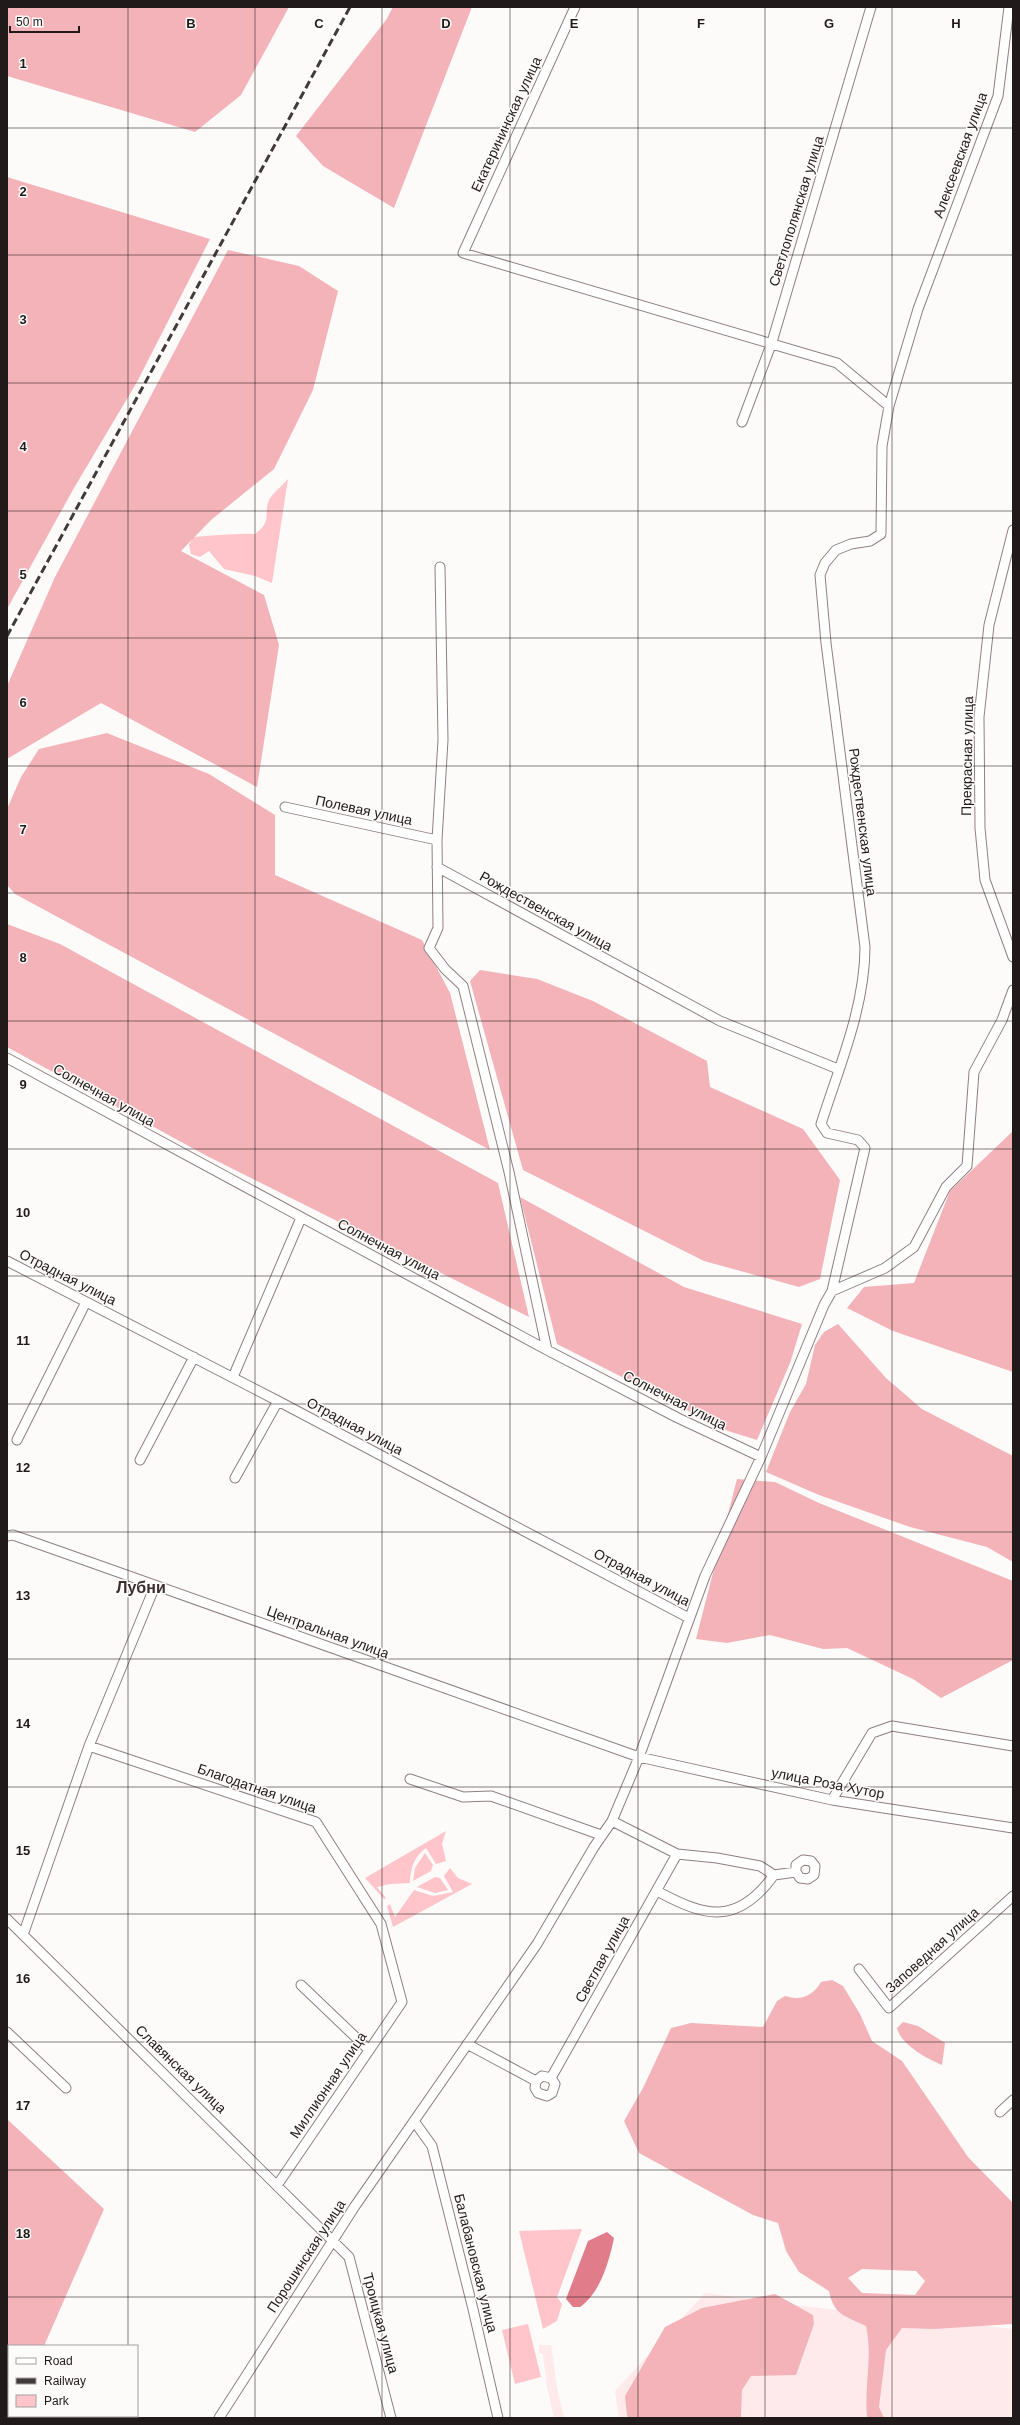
<svg xmlns="http://www.w3.org/2000/svg" width="1020" height="2425" viewBox="0 0 1020 2425" font-family="Helvetica,sans-serif">
<style>
.built{fill:#ffeaeb}
.green{fill:#ffc5ca}
.forest{fill:#f3b3b9;fill-rule:evenodd}
.water{fill:#e17c8a}
.lines{fill:none;stroke-linecap:round;stroke-linejoin:round}
.minor-casing{stroke:#8f8081;stroke-width:11}
.minor{stroke:#fff;stroke-width:9}
.rail{stroke:#403a3a;stroke-width:3;stroke-dasharray:8 4;stroke-linecap:butt}
.grid{fill:none;stroke:#201a1a;stroke-width:1;stroke-opacity:0.55}
.labels{text-anchor:middle;stroke-width:3;stroke-linejoin:round;paint-order:stroke}
.street-label{font-size:14px;fill:#201a1a;stroke:#fdfafa}
.quarter-label{font-size:16px;font-weight:bold;fill:#3a2e2f;stroke:#fdfafa}
.grid-label{font-size:13px;text-anchor:middle;font-weight:bold;fill:#201a1a;stroke:#fdfafa;stroke-width:3;stroke-linejoin:round;paint-order:stroke}
</style>
<rect width="100%" height="100%" fill="#fdfafa"/>
<path class="built" d="M705,2293L828,2309L1013,2329V2418H619L615,2391Z
M539,2345H551L557,2388L564,2418H554L547,2387L543,2354L539,2353Z"/>
<path class="green" d="M288,479L272,583L255,576L224,569L209,551L200,557L191,554L189,545L193,537C214,536 234,533 255,534C274,520 262,513 270,498C275,491 283,485 288,479Z
M446,1831L442,1844L446,1861L436,1864L426,1848C413,1858 411,1868 410,1883L390,1884L377,1887L386,1898L384,1899L365,1878Z
M425,1853L433,1865L431,1871L413,1881L415,1868Z
M450,1868L458,1878L472,1884L393,1927L387,1906L390,1904L395,1917L414,1890L433,1896L453,1892L444,1876Z
M435,1877L440,1878L448,1890L435,1893L417,1887Z
M582,2229L557,2297L562,2304L557,2321L543,2329L519,2231Z
M528,2324L541,2377L515,2384L502,2330Z"/>
<path class="forest" d="M7,7H289L241,95L195,132L7,76Z
M393,7H472L394,208L323,166L296,136L386,20Z
M7,177L210,239L137,382L74,488L7,609Z
M228,250L299,266L338,291L313,390L274,469L211,520L181,551L264,595L279,645L257,787L101,703L7,759V686L55,577Z
M107,733L209,774L275,815V875L422,940L450,993L490,1150L15,894L7,885V809L21,777L39,749Z
M7,924L60,944L498,1183L529,1317L207,1156L7,1047Z
M480,970L537,979L593,1001L707,1061L710,1087L803,1129L840,1180L820,1279L799,1287L704,1261L523,1170L470,981Z
M1013,1131V1372L893,1331L847,1308L864,1287L914,1283L950,1191Z
M520,1197L684,1287L802,1324L790,1363L757,1440L728,1431L557,1344Z
M838,1324L886,1378L922,1409L1013,1456V1562L987,1547L910,1527L819,1495L766,1472L790,1412L806,1384L815,1345L824,1332Z
M737,1479L775,1482L819,1503L1013,1581V1660L941,1698L913,1679L847,1648L823,1649L770,1635L727,1643L696,1639Z
M832,1980L843,1986L860,2014L872,2041L902,2061L968,2157L1013,2203V2324L934,2329L902,2328L886,2350L879,2407L884,2418H868L867,2416C864,2386 873,2356 866,2326C846,2316 834,2316 829,2291L799,2272L786,2251L778,2223L753,2215L639,2153L624,2121L643,2088L671,2028L691,2023L763,2027L777,2001L785,1996C801,2001 813,1996 821,1982ZM862,2269L916,2271L925,2281L915,2295L862,2293L848,2278Z
M903,2022L918,2026L945,2043L942,2065C926,2058 901,2045 897,2028Z
M7,2119L104,2209L44,2346H9V2416H13L12,2418H7Z
M775,2294L813,2315L814,2324L796,2375L751,2376L742,2390L741,2418H629L627,2416L625,2396L665,2327L702,2308Z"/>
<path class="water" d="M607,2232L614,2238C609,2262 600,2293 580,2307H573L566,2299L588,2241Z"/>
<g class="lines">
<defs>
<path id="minor" d="M575,7L463,253L837,363L889,406
M742,422L772,342L871,7
M1013,530L989,625L979,717L980,828L985,880L1013,957
M440,567L443,740L437,840L438,928L429,948L445,969L463,986L509,1172L547,1350
M285,807L437,840
M437,867L720,1021L838,1069
M7,1058L547,1350L678,1418L761,1457
M7,1261L278,1401L689,1618
M832,1291L885,1268L914,1247L946,1187L967,1166L974,1072L1002,1020L1013,990
M233,1377L301,1218
M17,1440L86,1302
M140,1460L194,1357
M235,1478L278,1401
M7,1536L13,1535L84,1560L639,1757L832,1800L1013,1828
M89,1746L316,1822L381,1924L402,2002L278,2184
M410,1779L463,1797L491,1796L601,1835
M832,1800L872,1733L892,1726L1013,1746
M612,1821L677,1854L717,1858L760,1866L774,1875L796,1872L800,1878L808,1879L814,1875L815,1866L811,1861L803,1860L796,1865V1872
M657,1891C705,1917 737,1926 774,1875
M7,1919L349,2257L391,2418
M23,1935L89,1746L155,1586
M859,1969L889,2008L1013,1896
M301,1985L368,2049
M7,2032L66,2088
M467,2044L536,2081
M551,2078L555,2084L552,2093L547,2096L538,2093L535,2088L536,2081L542,2076L551,2078L677,1854
M1000,2112L1013,2100
M414,2121L432,2146L473,2309L498,2418
M219,2418L355,2206L537,1944L594,1847L612,1821L639,1757L705,1576L761,1457L824,1305L832,1291L865,1148L858,1140L827,1133L821,1124C839,1067 865,1007 865,947L826,643L820,575L825,563L836,550L851,544L870,541L881,534L882,446L889,406L918,309L998,96L1009,7"/>
</defs>
<use href="#minor" class="minor-casing"/>
<use href="#minor" class="minor"/>
<path class="rail" d="M7,636L350,7"/>
</g>
<path class="grid" d="M128,7V2346M255,7V2418M382,7V2418M510,7V2418M638,7V2418M765,7V2418M892,7V2418M7,128H1013M7,255H1013M7,383H1013M7,511H1013M7,638H1013M7,766H1013M7,893H1013M7,1021H1013M7,1149H1013M7,1276H1013M7,1404H1013M7,1532H1013M7,1659H1013M7,1787H1013M7,1914H1013M7,2042H1013M7,2170H1013M7,2297H1013M128,2416V2418"/>
<g class="labels">
<g class="street-label">
<text transform="translate(506 124) rotate(-65)" y="5">Екатерининская улица</text>
<text transform="translate(960 155) rotate(-70)" y="5">Алексеевская улица</text>
<text transform="translate(796 211) rotate(-73)" y="5">Светлополянская улица</text>
<text transform="translate(967 756) rotate(-89)" y="5">Прекрасная улица</text>
<text transform="translate(364 810) rotate(12)" y="5">Полевая улица</text>
<text transform="translate(863 822) rotate(83)" y="5">Рождественская улица</text>
<text transform="translate(546 911) rotate(29)" y="5">Рождественская улица</text>
<text transform="translate(104 1095) rotate(29)" y="5">Солнечная улица</text>
<text transform="translate(389 1249) rotate(28)" y="5">Солнечная улица</text>
<text transform="translate(68 1277) rotate(27)" y="5">Отрадная улица</text>
<text transform="translate(675 1400) rotate(27)" y="5">Солнечная улица</text>
<text transform="translate(355 1426) rotate(28)" y="5">Отрадная улица</text>
<text transform="translate(642 1577) rotate(28)" y="5">Отрадная улица</text>
<text transform="translate(328 1632) rotate(20)" y="5">Центральная улица</text>
<text transform="translate(828 1783) rotate(11)" y="5">улица Роза Хутор</text>
<text transform="translate(257 1788) rotate(19)" y="5">Благодатная улица</text>
<text transform="translate(932 1950) rotate(-42)" y="5">Заповедная улица</text>
<text transform="translate(602 1959) rotate(-61)" y="5">Светлая улица</text>
<text transform="translate(181 2069) rotate(44)" y="5">Славянская улица</text>
<text transform="translate(328 2085) rotate(-56)" y="5">Миллионная улица</text>
<text transform="translate(306 2256) rotate(-57)" y="5">Порошинская улица</text>
<text transform="translate(476 2263) rotate(76)" y="5">Балабановская улица</text>
<text transform="translate(381 2323) rotate(75)" y="5">Троицкая улица</text>
</g>
<g class="quarter-label">
<text x="141" y="1593">Лубни</text>
</g>
</g>
<g class="grid-label">
<text x="191" y="28">B</text>
<text x="319" y="28">C</text>
<text x="446" y="28">D</text>
<text x="574" y="28">E</text>
<text x="701" y="28">F</text>
<text x="829" y="28">G</text>
<text x="956" y="28">H</text>
<text x="23" y="68">1</text>
<text x="23" y="196">2</text>
<text x="23" y="324">3</text>
<text x="23" y="451">4</text>
<text x="23" y="579">5</text>
<text x="23" y="707">6</text>
<text x="23" y="834">7</text>
<text x="23" y="962">8</text>
<text x="23" y="1089">9</text>
<text x="23" y="1217">10</text>
<text x="23" y="1345">11</text>
<text x="23" y="1472">12</text>
<text x="23" y="1600">13</text>
<text x="23" y="1728">14</text>
<text x="23" y="1855">15</text>
<text x="23" y="1983">16</text>
<text x="23" y="2110">17</text>
<text x="23" y="2238">18</text>
</g>
<rect width="1020" height="2425" fill="none" stroke="#201a1a" stroke-width="16"/>
<rect x="8" y="2345" width="130" height="72" fill="#fdfafa" stroke="#a5a0a0"/>
<rect x="16" y="2358" width="20" height="6" fill="#ffffff" stroke="#a5a0a0"/>
<text x="44" y="2365" font-size="12" fill="#201a1a">Road</text>
<rect x="16" y="2378" width="20" height="6" fill="#403a3a" stroke="#a5a0a0"/>
<text x="44" y="2385" font-size="12" fill="#201a1a">Railway</text>
<rect x="16" y="2395" width="20" height="12" fill="#ffc5ca" stroke="#a5a0a0"/>
<text x="44" y="2405" font-size="12" fill="#201a1a">Park</text>
<path d="M10 26v6h69v-6" fill="none" stroke="#201a1a" stroke-width="2"/>
<text x="16" y="26" font-size="12" fill="#201a1a" stroke="#fdfafa" stroke-width="3" paint-order="stroke">50 m</text>
</svg>
